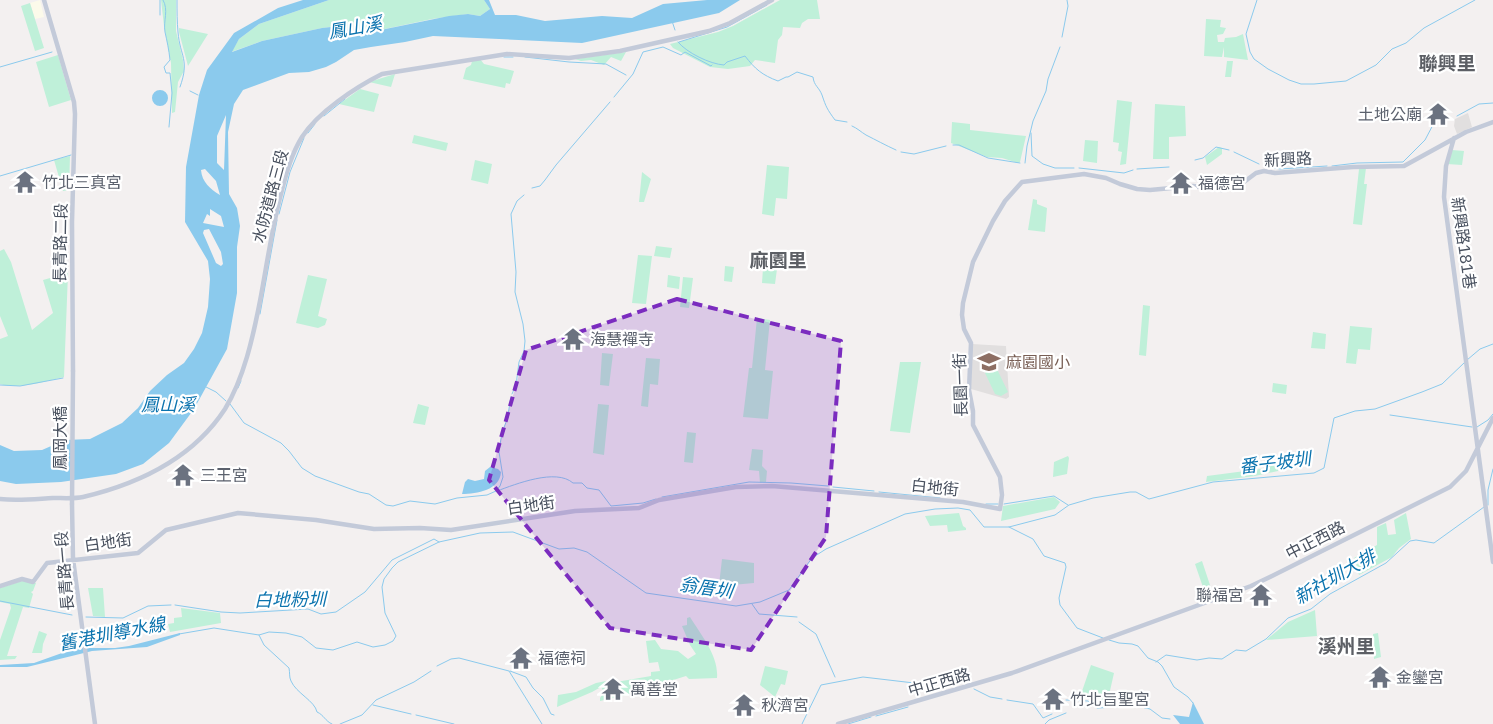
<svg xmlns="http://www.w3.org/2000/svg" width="1493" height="724" viewBox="0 0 1493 724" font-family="'IBM Plex Sans','Noto Sans TC',sans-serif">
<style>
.commercial{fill:#fcfaea}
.education{fill:#e1dfdf}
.green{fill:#bff0d9}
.water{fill:#8bcaed;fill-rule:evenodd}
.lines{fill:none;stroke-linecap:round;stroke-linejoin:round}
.stream{stroke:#8bcaed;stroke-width:1}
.secondary{stroke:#c3cad9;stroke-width:4.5}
.secondary-bridge{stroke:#c3cad9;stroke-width:4.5}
.marked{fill:#7b2cbf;fill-opacity:0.2;stroke:#7b2cbf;stroke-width:4;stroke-dasharray:10 6;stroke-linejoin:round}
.labels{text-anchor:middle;stroke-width:4.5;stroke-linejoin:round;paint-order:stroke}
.worship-label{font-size:16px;fill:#5b616d;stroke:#fff;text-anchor:start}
.street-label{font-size:16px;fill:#48505e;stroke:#fff}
.education-label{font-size:16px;fill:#785e54;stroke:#fff;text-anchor:start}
.water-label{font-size:18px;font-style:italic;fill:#0b73ae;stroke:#fff}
.quarter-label{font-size:19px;font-weight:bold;fill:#5c5f65;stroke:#fff}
</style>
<rect width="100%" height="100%" fill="#f3f0f0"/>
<path class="commercial" d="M40,0L44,17L35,19L30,3Z"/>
<path class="education" d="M1468,113L1472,127L1457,134L1454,126L1455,119Z
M972,344L1006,346L1009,397L1006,399L971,389Z"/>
<path class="green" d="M161,0H176V31L183,60L184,71L178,82L175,112L172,113L171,63L164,26Z
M329,0H484L490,9L480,16L468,14L432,19L366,33L349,30L340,26L322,28L262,41L231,52L239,39L259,24Z
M780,0H817L820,19H808L802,23L800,28L783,27L782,35L778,40L775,63L755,60L750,66L728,69L710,67L673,48L670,44L718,32L733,26Z
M30,3L44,48L35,51L21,6Z
M1206,19L1221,20L1220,27L1226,28L1223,34L1217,35L1218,42H1224L1225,38L1236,37L1243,34L1248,60L1224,57V47L1222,57L1204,56Z
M179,28L208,34L188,66L179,32Z
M626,52L621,61L611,57L604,65L591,60L581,61L575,59Z
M58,55L71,100L49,107L36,62Z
M480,59L484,64L514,71L510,84L506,83L505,88L463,79L466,68L471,65L472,61Z
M1227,61H1233L1231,77H1225Z
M395,74L391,87L369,82Z
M360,89L379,94L374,112L339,104Z
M1117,100L1132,102L1126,164L1120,165L1122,152L1118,151L1119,143L1113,142Z
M1155,104L1185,106L1186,136L1169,137V159H1153Z
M952,122L970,124V130L1026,136L1020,162L1018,163L1002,158L987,157L951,143Z
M414,135L448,143L446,151L412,143Z
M1085,140L1098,141L1097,163L1083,161Z
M1219,147L1222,148V154L1207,165L1205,157Z
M1452,150L1464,151L1462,165L1447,164Z
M70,156L69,190L63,191L54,160Z
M475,160L492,164L488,184L471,180Z
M767,165L789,167L787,199L776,198L774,216L762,214Z
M1366,168L1364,184H1367L1362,225L1353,224L1359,169Z
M642,172L651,179L644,202H639Z
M1033,199L1037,200V204L1047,208L1045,232L1028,230Z
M656,246L672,248L670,258L654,256Z
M4,249L11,262L32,330L53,313L43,280L68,273L64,377C45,381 20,390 0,384V339L8,336L0,316V251Z
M638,255L652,256L646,304L632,303Z
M725,266L734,267L732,282L724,281Z
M763,268L777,269L775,284L762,283Z
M308,275L327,279L318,316L327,319L325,325L318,328L296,323Z
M668,275L680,277L679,289L667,287Z
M683,277L693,278L689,308L680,307Z
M1143,305L1150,306L1146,356L1139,355Z
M757,318L770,320L765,370L773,371L768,419L743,417L749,368H752Z
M1350,326L1372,328L1370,350L1358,349L1356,364L1346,363Z
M1313,332L1326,334L1325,349L1311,348Z
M602,353L613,354L609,386L600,385Z
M646,358L660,359L658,385L650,384L648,407L641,406Z
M900,362H921L910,433L890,431Z
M995,365L1008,392L1001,396L995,394L985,373L987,368Z
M1273,383L1287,385L1286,394L1272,392Z
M418,404L429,407L425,425L413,423Z
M598,404L609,405L604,455L593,453Z
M687,432L696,433L693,463L684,462Z
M752,449L763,450L762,466L767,471L766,482L760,483L759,471L749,470Z
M1068,456L1069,458L1067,474L1053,477L1054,462Z
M1272,463L1279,464L1278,471L1255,476L1206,482L1207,476L1268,468Z
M1054,497L1060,502L1055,509L1001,521L1003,506Z
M959,513L963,526L966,528V530L948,532L947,525L930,526L925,516Z
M1406,513L1411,539L1399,548L1392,557L1359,575L1354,558L1377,545V527L1386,523L1388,535L1396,534L1394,520Z
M722,559L754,563V583L721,586L719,585Z
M1202,561L1213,594L1206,596L1195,564Z
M25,580L36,583L33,591L31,592L33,594L29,608L23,607L7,656H17L15,659L0,660V640L11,608L10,604L0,602V588Z
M88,588H103L105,617L93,616Z
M181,608L220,613L221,623L170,632L168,624L174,623V618L182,617Z
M1315,610L1317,636L1266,640L1288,622Z
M690,617C701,635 719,656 717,678L689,679L686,676L626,695L600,701V698L604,692L601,687L592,692L557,707L558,695L576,692L596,683L606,681H622L651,676V672L660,671L658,662L649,663L646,641L655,640L661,649L678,651L688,659L696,654L690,645L682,626L687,625V618Z
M39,631L47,634L43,644L42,653H32Z
M1378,633L1381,657L1374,659L1373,634Z
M1091,665L1114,673L1107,704C1096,704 1090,698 1080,697Z
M765,666L788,671L785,685L781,684L775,697L760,685Z"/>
<path class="water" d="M303,0H329L259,24L239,39L232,52L262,41L322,28L340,26L349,30L366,33L449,16L468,14L480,16L490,9L484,0H489L495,15H516L545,21L602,16L632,18L663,4L707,0H740L719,13L582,43L433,36L405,42L371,47L354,50L336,62L326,67L309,72L289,73L243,90L234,104L228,132L229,194L237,208L240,226L237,247V293L227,349L194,409L169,443L143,464L116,474L61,482L16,484L0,481V445L14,451L42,450L65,440L90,439L122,423L138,408L150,391L167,375L184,363L194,349L202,333L208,307L210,279L208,261L185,222L186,167L199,95L207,70L234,33L278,8ZM226,115L224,170L217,163V136ZM205,169L216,181L220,195C210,189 202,182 201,170ZM210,209L221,216L224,227L203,223L207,214L210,216ZM209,229L221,252L223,264L221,266L216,263L203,233L204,230Z
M152 98a8 8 0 1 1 16 0a8 8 0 1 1-16 0Z
M490,467L498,469L501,472C500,490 477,494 462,494L465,482L468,479L475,481L484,479L485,471Z
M180,633V635L147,647L92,651L27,667H0V665L34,663L76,648H115L129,646Z
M1193,702L1204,724H1180L1173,715L1189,717Z"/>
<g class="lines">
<path class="stream" d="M160,0V15
M163,0C169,10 163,21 165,32C167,41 169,50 170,60L164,67L166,73H170L172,93L169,127
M177,0C177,11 177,22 178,32C180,57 190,59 180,87
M1257,0L1246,34L1250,52L1254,59L1268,69L1289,80L1301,84H1314L1346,81L1376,65L1392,49L1406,43L1424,28L1475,0
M672,21L675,30
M1062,37L1068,6L1067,0
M678,42C687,53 710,64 724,65L727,62L745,56C755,69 762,75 778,81L786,77H788L797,72L813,77C814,86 819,87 822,95C826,107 827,109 835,120L847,122
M679,42L727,27L767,5
M504,57H513
M525,57L569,62L606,64L626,75
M0,67L52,52
M190,91L198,95
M614,97L633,74L643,52L663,47L681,55L685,52L711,66L712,65
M324,116L345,99
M1457,116L1479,104L1493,103
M852,126C857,128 861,132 866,135C876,140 885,145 896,150
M308,133L315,124
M1031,133L1032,156L1043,164L1055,168H1074
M953,145H959L988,158L1020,163
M901,152L914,154L946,146
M1234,152L1259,164
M1195,160L1203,158L1216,147L1229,150
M1025,163L1027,146L1033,121L1046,91L1048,79L1060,47
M1332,166L1357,163L1403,162L1425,140L1435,121L1452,119
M1268,167L1280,169L1327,166
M1079,168L1124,173L1133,170
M1137,169L1169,167
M0,176L71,155
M532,188L540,186L545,180L556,165L610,102
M279,214L290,172L304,138
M260,314L277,220
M1467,360L1480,349L1493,344
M0,385L20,386L63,378
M206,387L216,392L226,401
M238,388L241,381
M512,394L516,385L519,362L524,351L525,341L523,324L515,292L516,272L511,214L517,201L524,195
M230,404L244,423L281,443L289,451L302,468L315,476L359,492L369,494L386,505L393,506L410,501L435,504L457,498L487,495L496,491L500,486L503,477L499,452L502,432L507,420L511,397
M1390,415L1472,427
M1477,427L1488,420L1493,414
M833,487L874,491
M497,491C516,484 556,468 573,483H582L587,488L599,490L611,506L643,503L656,499
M879,492L940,498
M662,497L749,482L791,483L828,486
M986,504H998
M1004,504L1054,496L1068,505
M1488,505V490L1493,469
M1009,527L1033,539L1044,556L1065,563L1066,567L1059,598L1060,605L1077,628L1103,638
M0,601L72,615
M752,604L759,614L797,617
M175,605L221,612L240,613L308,609L321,614L336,612L365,592L392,560L434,539L439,542
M86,617L123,618L148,606L171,605
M799,622L816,634L835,677
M179,634L214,628L259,635L269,632L286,633L302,637L316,648L333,650L357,642L373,647L385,645L393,641L396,636L385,613L382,587L384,579L392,568L398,562L439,542L480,533L513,532L559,549L574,548L587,552L646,593L736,606L760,602L789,590L812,558L826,549L905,514L935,509L958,508L970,510L984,527H1009L1055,515L1069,505L1093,498L1130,492H1136L1149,499L1213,482L1314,473L1324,468L1334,418L1355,411L1375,409L1422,392L1442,384L1464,363
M259,635L264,645L289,668C290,673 289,677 291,681C296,693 315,701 317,712C324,715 325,721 332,724
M1109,640L1119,643L1132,644L1138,646L1148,658L1158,662L1162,666L1174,687L1188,697L1193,703
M1156,662L1166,655L1197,660L1209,658L1222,659L1236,650L1246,651L1266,639L1288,618L1311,609L1330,594L1386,563L1410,541L1416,540L1434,543L1484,507
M437,666L451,659L459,658L509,671L542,724
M510,671L526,677L533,688L543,698L551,714L554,715
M974,689L990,697L1002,699
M1007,700L1033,704L1043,718L1052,714
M1066,700L1088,701L1097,708L1137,706L1150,709L1162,718L1170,719
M373,705L411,714
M416,715L454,724
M876,716L908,707
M340,724L362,715L376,700L414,682L431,671
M802,724L821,685L863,677L931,685
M848,724L871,717
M1045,724L1049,720L1066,713"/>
<path class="secondary" d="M44,0L74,102L75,114L72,222L73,371
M1454,138L1446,166L1444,197L1493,562
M0,499C18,501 35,499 53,498C63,498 74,499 83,497C138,484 193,458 225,409C244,378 253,337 260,301C267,264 272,227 282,190C287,171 292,153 302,137C318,112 356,87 382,74L507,54L569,58L620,51L709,31L730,23L772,0
M72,504L73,559L95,724
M0,586L22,579L33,582L47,563L138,553L166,530L238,513L316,520L374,529L420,528L451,530L575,511L639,508L659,500L736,487L772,486L963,502L1000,509L1002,495L1000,477L973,425V411L969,390L971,343L964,329L962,315L963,303L973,262L993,221L1005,201L1022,182L1084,174L1106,178L1120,184L1137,189L1150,190L1193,186L1222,190L1244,182L1256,173L1264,171L1275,173L1353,167L1404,166L1466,132L1493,122
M838,724L1012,673L1251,586L1274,575L1450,487L1466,471L1493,418"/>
<path class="secondary-bridge" d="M72,504L73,371"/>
</g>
<path class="marked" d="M677,299L841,341L826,537L751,650L610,628L489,480L526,350Z"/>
<defs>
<symbol id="temple-bare" viewBox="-9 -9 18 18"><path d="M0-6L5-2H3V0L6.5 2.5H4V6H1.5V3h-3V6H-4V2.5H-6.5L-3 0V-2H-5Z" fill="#6b7280" stroke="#fff" stroke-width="2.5" paint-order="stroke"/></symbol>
<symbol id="school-bare" viewBox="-9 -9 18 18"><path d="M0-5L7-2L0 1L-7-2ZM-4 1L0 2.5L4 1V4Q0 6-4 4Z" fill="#8d6e63" stroke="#fff" stroke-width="2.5" paint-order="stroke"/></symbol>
</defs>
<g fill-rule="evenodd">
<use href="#temple-bare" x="1422" y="98" width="32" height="32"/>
<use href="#temple-bare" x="9" y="166" width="32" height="32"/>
<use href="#temple-bare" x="1165" y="167" width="32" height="32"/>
<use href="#temple-bare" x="557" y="323" width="32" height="32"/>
<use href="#school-bare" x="973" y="346" width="32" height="32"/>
<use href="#temple-bare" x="167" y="459" width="32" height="32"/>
<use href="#temple-bare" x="1245" y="579" width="32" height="32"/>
<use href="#temple-bare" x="505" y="642" width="32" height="32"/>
<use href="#temple-bare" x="1364" y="661" width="32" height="32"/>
<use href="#temple-bare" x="597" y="673" width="32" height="32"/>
<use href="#temple-bare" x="1037" y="683" width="32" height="32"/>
<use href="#temple-bare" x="728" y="689" width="32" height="32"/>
</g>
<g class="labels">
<g class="worship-label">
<text x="1422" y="120" text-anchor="end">土地公廟</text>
<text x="42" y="188">竹北三真宮</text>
<text x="1198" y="189">福德宮</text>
<text x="590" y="345">海慧禪寺</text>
<text x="200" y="481">三王宮</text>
<text x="1244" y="601" text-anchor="end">聯福宮</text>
<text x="538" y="664">福德祠</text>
<text x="1396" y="683">金鑾宮</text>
<text x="630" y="695">萬善堂</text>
<text x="1070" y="705">竹北旨聖宮</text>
<text x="761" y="711">秋濟宮</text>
</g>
<g class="street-label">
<text transform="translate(1288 159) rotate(-3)" y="6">新興路</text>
<text transform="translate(270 196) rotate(-75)" y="6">水防道路三段</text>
<text transform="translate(60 243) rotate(-89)" y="6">長青路二段</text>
<text transform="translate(1464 243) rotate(82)" y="6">新興路181巷</text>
<text transform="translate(960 385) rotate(-92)" y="6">長園一街</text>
<text transform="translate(60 438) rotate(-90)" y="6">鳳岡大橋</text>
<text transform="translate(935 487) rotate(6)" y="6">白地街</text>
<text transform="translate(531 505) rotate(-8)" y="6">白地街</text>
<text transform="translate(1315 540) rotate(-27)" y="6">中正西路</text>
<text transform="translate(108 542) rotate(-8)" y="6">白地街</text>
<text transform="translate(64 571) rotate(-95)" y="6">長青路一段</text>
<text transform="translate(939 682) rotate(-16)" y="6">中正西路</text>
</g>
<g class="education-label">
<text x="1006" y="368">麻園國小</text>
</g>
<g class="water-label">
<text transform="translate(355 28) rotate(-10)" y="6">鳳山溪</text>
<text x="168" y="411">鳳山溪</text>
<text transform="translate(1275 463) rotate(-7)" y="6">番子坡圳</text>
<text transform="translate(1335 577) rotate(-30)" y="6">新社圳大排</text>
<text transform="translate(706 588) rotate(8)" y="6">翁厝圳</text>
<text transform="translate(290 600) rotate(-1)" y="6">白地粉圳</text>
<text transform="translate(112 634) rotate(-11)" y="6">舊港圳導水線</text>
</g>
<g class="quarter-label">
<text x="1447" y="70">聯興里</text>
<text x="778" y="267">麻園里</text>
<text x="1346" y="653">溪州里</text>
</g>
</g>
</svg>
